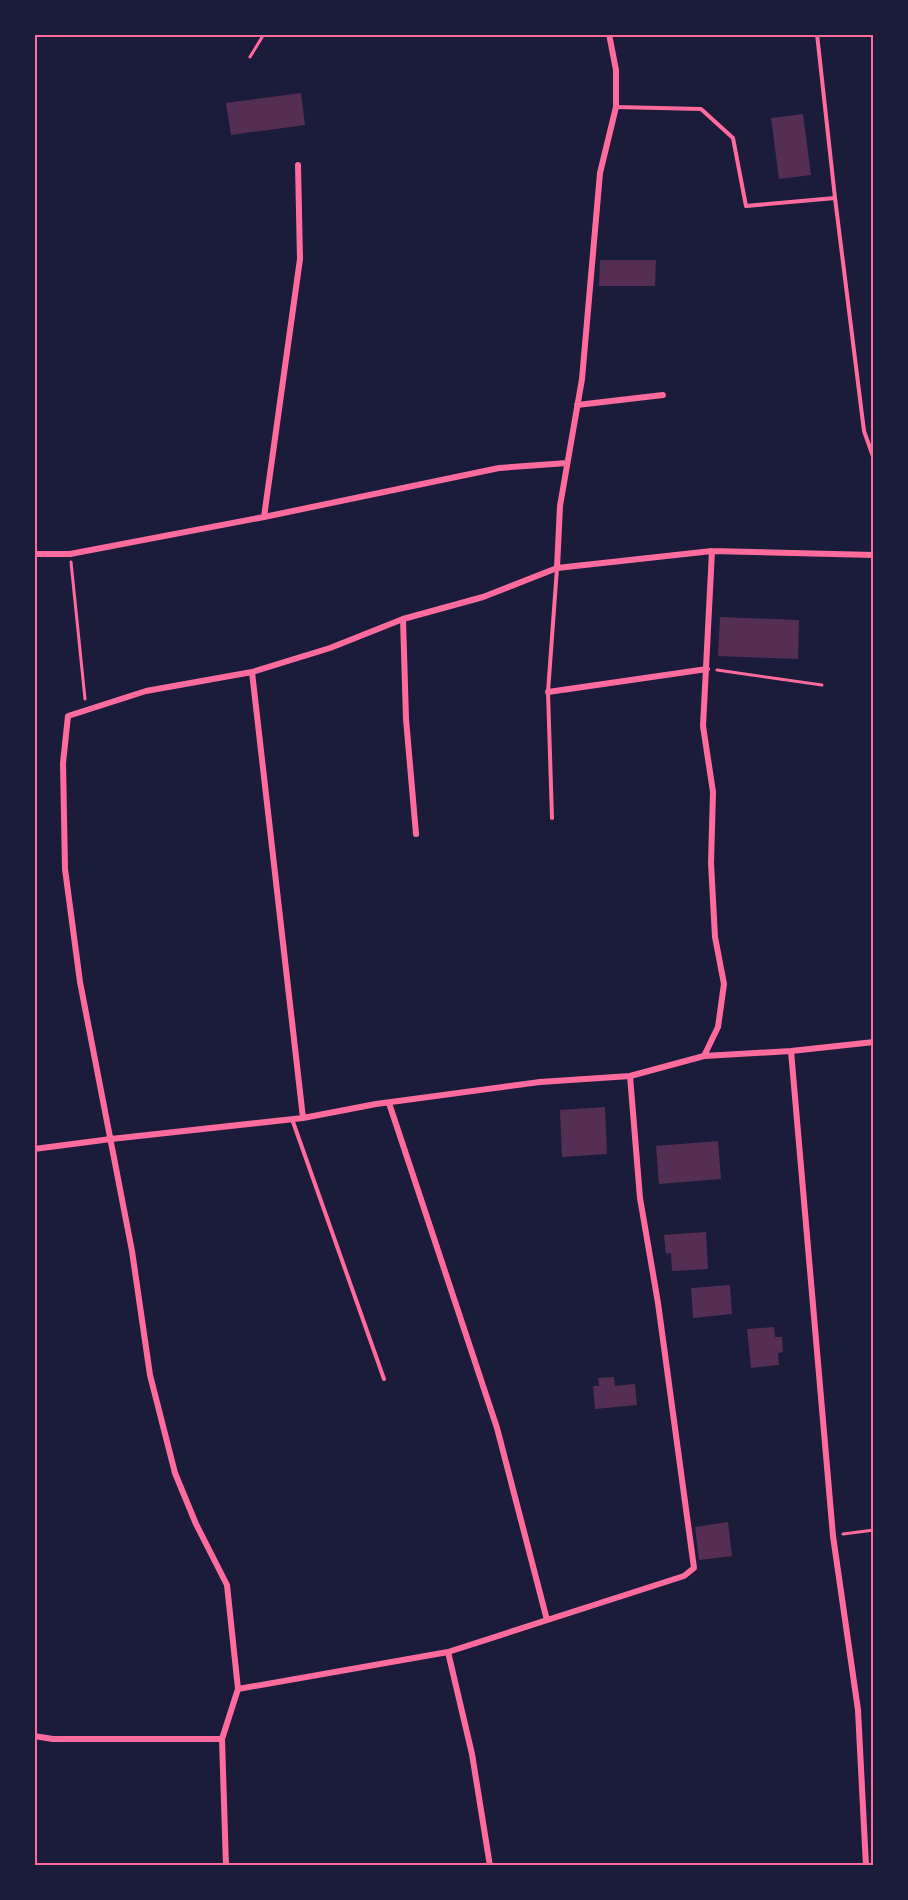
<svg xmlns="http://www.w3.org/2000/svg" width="908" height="1900" viewBox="0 0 908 1900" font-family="'Titillium Web',sans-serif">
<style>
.building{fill:#542f53}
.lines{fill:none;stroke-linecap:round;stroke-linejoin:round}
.path{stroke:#ff6b9d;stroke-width:3}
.service{stroke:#ff6b9d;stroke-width:4}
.minor{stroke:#ff6b9d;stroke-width:6}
.neatline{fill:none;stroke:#ff6b9d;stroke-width:2}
</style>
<rect width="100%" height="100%" fill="#1b1b3a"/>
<path class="building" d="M301,93L305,125L231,135L226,103Z
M803,114L811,175L779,179L771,118Z
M600,260H656L655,286H599Z
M720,617L799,620L798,659L718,656Z
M605,1107L607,1154L562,1157L560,1110Z
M718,1141L721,1179L659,1184L656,1146Z
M706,1232L708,1269L672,1271L671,1253L666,1254L664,1235Z
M730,1285L732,1314L693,1318L691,1288Z
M774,1327L775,1337H782L783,1352L778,1353L779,1365L751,1368L747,1329Z
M614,1377L615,1386L635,1384L637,1405L595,1409L593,1386H599L598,1378Z
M728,1522L732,1556L699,1560L695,1527Z"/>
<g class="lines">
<path class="path" d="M250,57L264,34
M71,562L85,699
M717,670L822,685
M843,1534L874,1530"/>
<path class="service" d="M817,34L835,198L864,431L874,459
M616,107L701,109L733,138L746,206L835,198
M552,818L548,692L557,568
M292,1119L384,1379"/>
<path class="minor" d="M577,405L663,395
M264,517L300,259L298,165
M34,554H70L264,517L499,468L567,463
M557,568L560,506L582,379L600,173L616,107V70L609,34
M403,619L406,719L416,834
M252,672L303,1118
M548,692L707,669
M791,1051L833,1536L858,1710L866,1866
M704,1056L718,1027L724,984L715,937L711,863L713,792L703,726L712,551
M389,1103L497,1428L547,1620
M34,1149L111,1139L303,1118L376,1104L540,1082L630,1076L704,1056L791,1051L874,1042
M448,1652L472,1754L490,1866
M238,1689L227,1585L196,1524L175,1473L150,1375L132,1251L80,982L65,869L63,763L68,716L146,691L252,672L330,648L403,619L483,597L557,568L712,551L874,555
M34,1736L53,1739H222L238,1689L448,1652L684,1576L694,1568L658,1303L640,1198L630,1076
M222,1739L226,1866"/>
</g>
<rect width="908" height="1900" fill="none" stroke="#1b1b3a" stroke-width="72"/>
<rect x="36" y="36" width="836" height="1828" class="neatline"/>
</svg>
